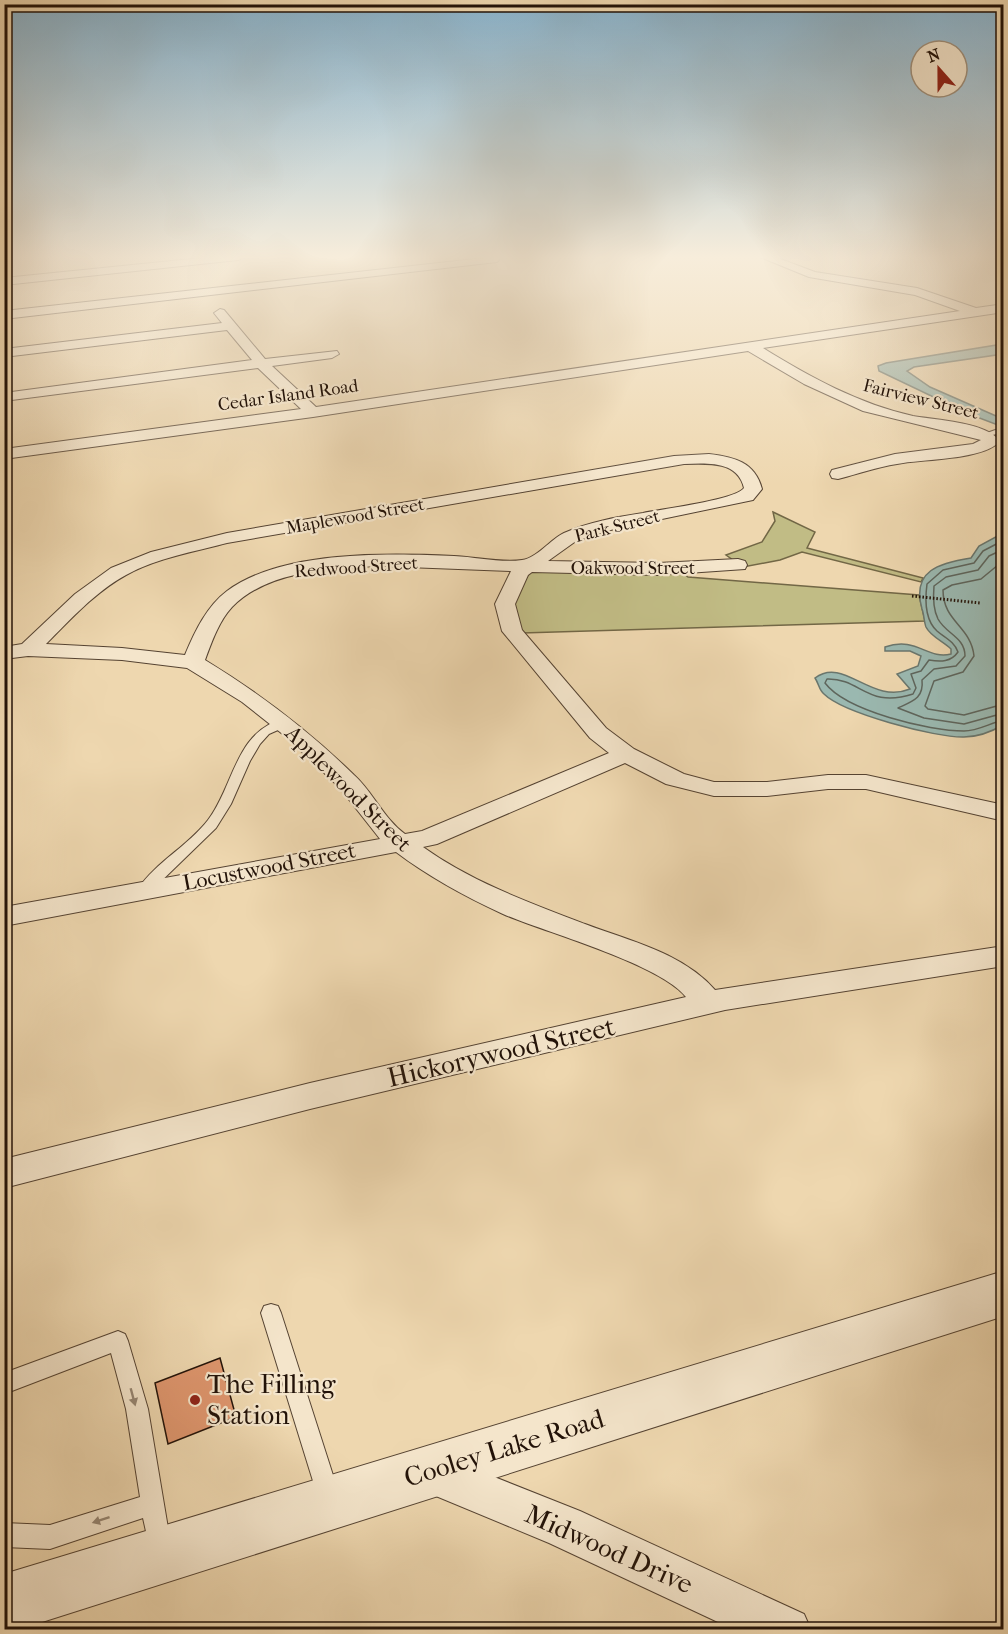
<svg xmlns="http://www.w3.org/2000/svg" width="1008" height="1634" viewBox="0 0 1008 1634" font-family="'IM FELL French Canon',serif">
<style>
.green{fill:#c1bc85;stroke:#726746;stroke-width:1.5}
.water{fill:#9ab8b0;stroke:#6a766d;stroke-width:1.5}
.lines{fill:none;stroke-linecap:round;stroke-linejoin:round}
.shore{stroke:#5e655c;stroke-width:1.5}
.building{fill:#df966e;stroke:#221208;stroke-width:1.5}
.service-casing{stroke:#554332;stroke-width:2}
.minor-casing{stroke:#554332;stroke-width:2}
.tertiary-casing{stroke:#554332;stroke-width:2}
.path{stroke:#221208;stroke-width:3;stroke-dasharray:1.5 2;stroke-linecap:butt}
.service{fill:#f4e5cb;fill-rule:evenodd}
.minor{fill:#f4e5cb;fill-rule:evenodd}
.tertiary{fill:#f4e5cb;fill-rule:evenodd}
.oneway{fill:#968673}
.poi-dot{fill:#8f2418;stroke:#f4e5cb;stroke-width:2}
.labels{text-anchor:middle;stroke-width:4.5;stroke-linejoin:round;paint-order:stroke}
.far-street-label{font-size:18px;fill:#221208;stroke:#f4e5cb}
.street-label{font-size:22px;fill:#221208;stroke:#f4e5cb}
.near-street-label{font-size:27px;fill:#221208;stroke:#f4e5cb}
.near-poi-label{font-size:27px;fill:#221208;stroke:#f4e5cb;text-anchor:start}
</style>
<rect width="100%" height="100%" fill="#eed7af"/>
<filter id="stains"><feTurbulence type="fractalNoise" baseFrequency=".00333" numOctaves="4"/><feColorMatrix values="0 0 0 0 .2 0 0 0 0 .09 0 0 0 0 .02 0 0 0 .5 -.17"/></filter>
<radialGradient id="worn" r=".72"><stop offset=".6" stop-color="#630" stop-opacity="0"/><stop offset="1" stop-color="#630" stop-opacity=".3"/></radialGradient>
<path class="green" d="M773,512L815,532L807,548L923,578L921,582L802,552L780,560L743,567L726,555L762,542L775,521Z
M535,569L683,573L688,577L919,595L925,621L522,633L513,599L523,580Z"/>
<path class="water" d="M1003,344V354L914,367L907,371L930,387L1003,419V427L969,414L879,371L878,366L886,363Z
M1003,533V725C991,732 979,737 964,737C936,738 843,713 824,694C819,690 819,684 815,678C844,656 871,705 910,689L897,674L918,666L921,656L910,651H885V647C917,636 927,660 951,654V649C944,642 930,636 926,627C924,622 924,614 922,609C911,570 940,563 971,558L979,546Z"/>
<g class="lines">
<path class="shore" d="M1004,540L983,551L974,563L943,570L927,584C925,599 925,620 937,631C945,638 954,641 958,652C951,662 941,662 929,660L921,671L911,674L916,688L913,694C867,709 861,678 827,679L825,683C846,711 929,731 964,731C978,731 990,723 1004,720
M1004,549L989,556L978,570L946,577L934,586C933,597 933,609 938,619C946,634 965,637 965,656L956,666L934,669L922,680C924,698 913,701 898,708L924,718L964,724L1004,713
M1004,560L981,579L952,585L943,590C943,622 971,626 974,656L963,672L934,681L925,706L928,709L964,715L1004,704"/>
</g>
<path class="building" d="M220,1358L236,1417L168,1444L155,1383Z"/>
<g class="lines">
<defs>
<path id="service" d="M1004,427V432L985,437L981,435Z
M283,719L289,723L287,726L269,734L260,744L250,761L231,804L216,828L150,892H140L138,889C156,862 188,846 208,820C234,786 235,732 283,719Z
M271,1304L278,1306L281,1313L339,1494L336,1502L328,1505L320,1502L317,1494L261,1313L264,1306Z
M118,1331L125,1334L128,1341L148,1409L171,1546L167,1554L159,1558L151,1554L143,1518L50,1549L4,1547V1523L50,1525L140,1497L126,1409L111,1353L4,1394V1373Z"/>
<path id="minor" d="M211,257H244L238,260L4,285V278Z
M493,257L499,260L497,262L4,319V311Z
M760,257H775L815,272L917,288L976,308L1004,304V312L763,348C810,377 859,404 913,416C936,420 986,422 1000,441C985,460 921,459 897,464C877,467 858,474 838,479L832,478L830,474L832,470L895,454L973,444L981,440L863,411L804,384L748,351L313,417L4,459V449L301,409L258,368L4,401V393L252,360L227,330L4,357V349L222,323L214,313L220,309L224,310L265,359L337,351L339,354L332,358L272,366L316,407L960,311L915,295L809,277Z
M709,454C734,457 755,462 762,489L753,500L614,529L576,541L548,561L658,563L738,559L745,561L747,565L745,569L658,575L532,572L528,575L515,604L522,630L606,728L634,749L684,774L714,782H767L828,775H866L1004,805V821L866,789H828L767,796H714L666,784L625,763L437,844L423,847C472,882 530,903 585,924C630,941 683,953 715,990L1004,946V966L725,1010L310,1109L4,1188V1159L310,1083L686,997C660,964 547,933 503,914C466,897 429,877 396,852L4,926V907L380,839L339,787L285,736L242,702L187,668L122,660L28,656L4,659V647L22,644L75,594L111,568L151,552L227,533L674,456ZM684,464C708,463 738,461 744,488C735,500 662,509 643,513C617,517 588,522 564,533C551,539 537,558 522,560C501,563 476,557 454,556C389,553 282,550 227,591C207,606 195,631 185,655L122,648L46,644C70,620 95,592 126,575C157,558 193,552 227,543ZM381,566L511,571L495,604L502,631L590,738L609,753L422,831L405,834C384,819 373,792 354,775C308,730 259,693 205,660C212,641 219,621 232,607C268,570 333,568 381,566Z
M434,1453L580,1511L804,1614L811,1630H735L549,1543L419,1489L413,1474L419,1459Z"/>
<path id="tertiary" d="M1004,1271V1316L17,1630H4V1574Z"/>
</defs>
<use href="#service" class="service-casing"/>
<use href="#minor" class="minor-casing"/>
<use href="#tertiary" class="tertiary-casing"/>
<path class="path" d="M912,596L980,603"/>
<use href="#service" class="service"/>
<use href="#minor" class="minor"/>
<use href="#tertiary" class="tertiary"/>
</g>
<defs><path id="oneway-solid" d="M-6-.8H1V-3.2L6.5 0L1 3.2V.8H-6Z" transform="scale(1.5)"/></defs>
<g class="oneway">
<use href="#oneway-solid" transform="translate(133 1397) rotate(75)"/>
<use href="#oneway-solid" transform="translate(101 1520) rotate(162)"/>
</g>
<linearGradient id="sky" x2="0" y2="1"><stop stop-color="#89b6d2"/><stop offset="0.53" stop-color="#f7eddb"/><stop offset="1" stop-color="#f7eddb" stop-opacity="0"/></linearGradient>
<rect width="1008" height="485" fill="url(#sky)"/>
<circle class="poi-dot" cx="195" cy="1400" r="6"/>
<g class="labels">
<g class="far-street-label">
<text transform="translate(288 395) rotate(-8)" y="6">Cedar Island Road</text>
<text transform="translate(921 399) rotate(14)" y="6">Fairview Street</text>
<text transform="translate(355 516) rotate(-10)" y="6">Maplewood Street</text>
<text transform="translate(617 526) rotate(-14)" y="6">Park Street</text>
<text transform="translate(356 567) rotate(-4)" y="6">Redwood Street</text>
<text x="633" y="574">Oakwood Street</text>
</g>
<g class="street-label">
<text transform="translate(349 788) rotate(45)" y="8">Applewood Street</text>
<text transform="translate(269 866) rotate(-11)" y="8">Locustwood Street</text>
</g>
<g class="near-street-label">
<text transform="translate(501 1052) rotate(-13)" y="9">Hickorywood Street</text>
<text transform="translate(504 1448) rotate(-17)" y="9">Cooley Lake Road</text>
<text transform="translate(609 1549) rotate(24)" y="9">Midwood Drive</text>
</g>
<g class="near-poi-label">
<text x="207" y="1393">The Filling<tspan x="207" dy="31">Station</tspan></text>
</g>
</g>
<rect width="1008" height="1634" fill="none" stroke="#eed7af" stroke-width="24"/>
<rect x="6" y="6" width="996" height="1622" fill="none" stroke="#221208" stroke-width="3"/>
<rect x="12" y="12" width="984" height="1610" fill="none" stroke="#221208" stroke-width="1.5"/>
<g transform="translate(939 69) rotate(339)"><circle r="28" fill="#f4e5cb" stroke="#a0917d" stroke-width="1.5"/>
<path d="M0-4.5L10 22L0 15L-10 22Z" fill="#8f2418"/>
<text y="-9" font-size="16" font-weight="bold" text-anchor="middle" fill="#221208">N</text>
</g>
<rect width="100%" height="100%" filter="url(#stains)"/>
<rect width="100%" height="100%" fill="url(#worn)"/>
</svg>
